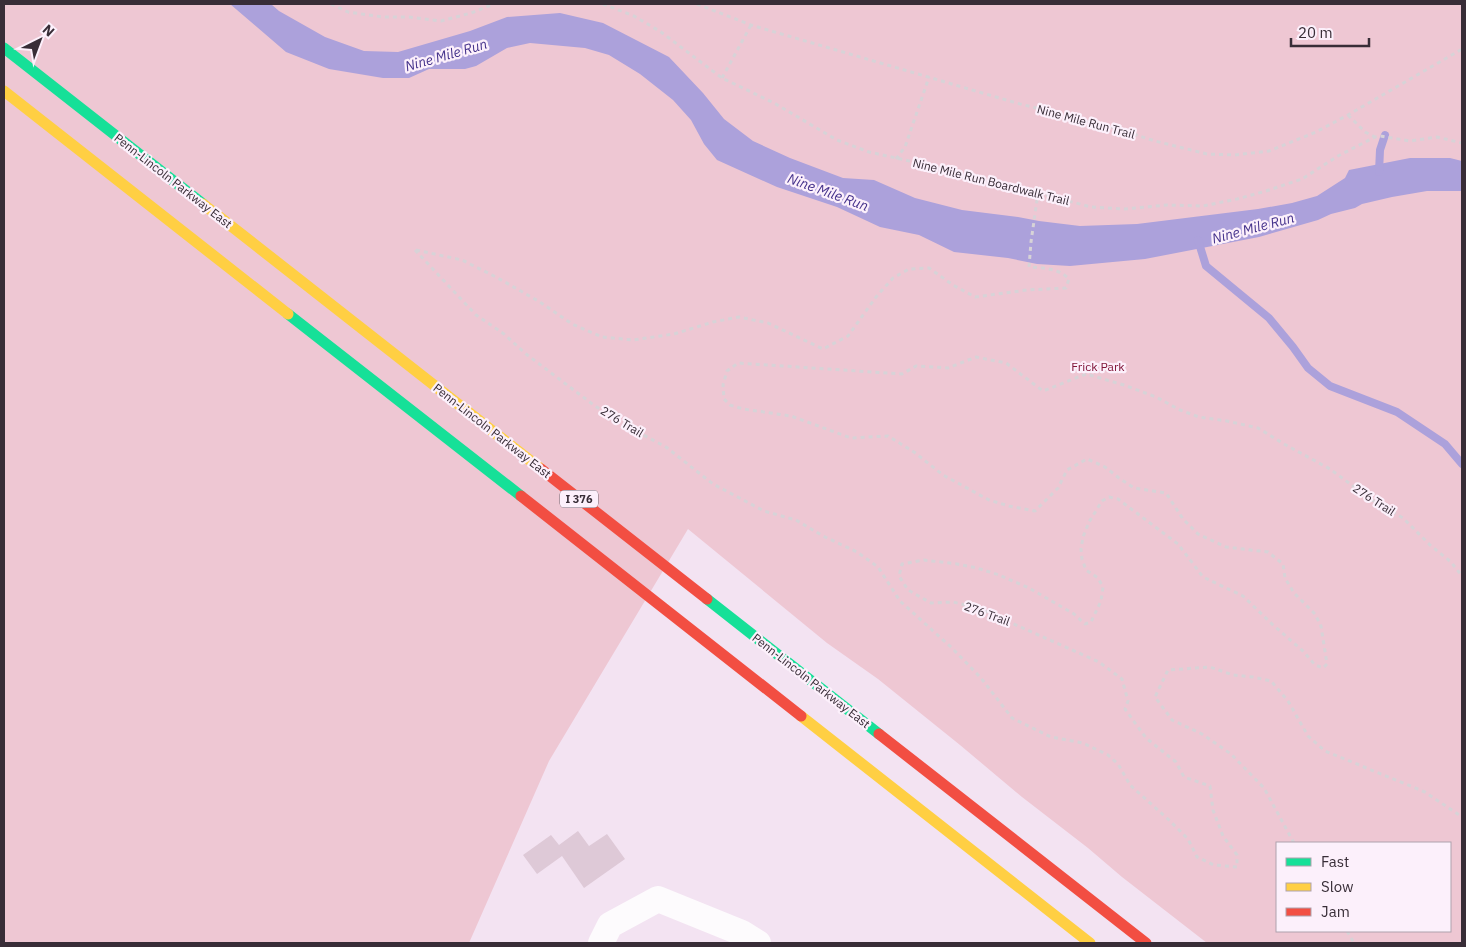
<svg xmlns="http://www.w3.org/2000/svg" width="1466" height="947" viewBox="0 0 1466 947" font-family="'IBM Plex Sans',sans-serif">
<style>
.green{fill:#eec7d3;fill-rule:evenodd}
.water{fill:#aca1db}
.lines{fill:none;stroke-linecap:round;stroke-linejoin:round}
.stream{stroke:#aca1db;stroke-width:8}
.building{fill:#dec9d7}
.path{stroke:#d7d3d7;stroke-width:3;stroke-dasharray:4 4;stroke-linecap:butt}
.street{stroke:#fdfbfd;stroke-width:26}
.fast{stroke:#16e098;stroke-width:11}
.slow{stroke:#ffcf43;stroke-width:11}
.jam{stroke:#f24e42;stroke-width:11}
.labels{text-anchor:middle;stroke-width:4.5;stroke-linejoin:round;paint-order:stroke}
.shield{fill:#fcf0fb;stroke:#736872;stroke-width:1}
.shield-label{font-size:11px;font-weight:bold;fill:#382d37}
.street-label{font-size:12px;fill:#382d37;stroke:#fcf0fb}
.park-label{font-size:12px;fill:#81163a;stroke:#fcf0fb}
.water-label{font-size:14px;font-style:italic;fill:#46338c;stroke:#fcf0fb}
</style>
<rect width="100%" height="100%" fill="#f3e3f2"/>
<path class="green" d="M4,4H1462V943H1207L1122,877L1088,848L1022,797L960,745L878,679L827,643L688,529L549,761L469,943H4ZM1277,843H1450V931H1277Z"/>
<path class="water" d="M230,4H271L279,11L325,37L364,51L398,52L470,31L507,17L560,13L603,23L669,57L703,93L724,119L753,141L790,158L843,178L874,180L915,198L962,210L1018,217L1039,221L1080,226L1137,224L1258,209L1292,203L1317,196L1345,178L1349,170L1410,158H1450L1462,161V191H1427L1392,197L1362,204L1355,208L1331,214L1318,220L1259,237L1145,259L1070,266L1037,264L1008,258L954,252L919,235L880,227L837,207L777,187L717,160L704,144L691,120L673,100L640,74L609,55L585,48L530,43L507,48L476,66L465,69H429L409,78H383L329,69L286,52Z"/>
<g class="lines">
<path class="stream" d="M1379,172L1380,150L1385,135
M1198,240L1206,266L1269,318L1293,347L1308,368L1330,386L1397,412L1445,444L1462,464"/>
</g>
<path class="building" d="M578,831L589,846L607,834L625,859L584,888L562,856L537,874L523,855L551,835L559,845Z"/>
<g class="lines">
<path class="path" d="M331,4L348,12L383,17H409L441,21L471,13L494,4
M603,4L634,16L661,32L722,78L774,103L837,140L869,152L932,166L961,177L1013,189L1046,195L1091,207L1124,209L1167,205L1203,206L1237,199L1266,191L1302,179L1338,156L1375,137L1380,136L1410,141L1437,137L1462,143
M697,4L751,25L1020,104L1105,125L1155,141L1207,154L1235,155L1269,151L1316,132L1348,115L1462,49
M722,78L751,25
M1348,115L1365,132L1375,137
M896,159L905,147L929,77
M415,250L476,315L504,334L526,354L595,406L636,431L666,447L713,484L764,511L796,520L823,536L857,552L878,567L900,601L952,648L981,678L1012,718L1051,737L1083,743L1108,755L1118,764L1130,785L1169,820L1188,839L1197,857L1214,865L1237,867V855L1223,836L1213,810L1210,786L1184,777L1176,762L1146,738L1125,709L1128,701L1122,679L1099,662L978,608L953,602L931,603L908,590L899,576L902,564L924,560L957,564L977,568L999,575L1029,588L1074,614L1085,624L1091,622L1101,601L1103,587L1098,578L1086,570L1082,559L1081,549L1083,537L1089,522L1102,501L1109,497L1118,499L1178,544L1203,577L1243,596L1272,624L1303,651L1315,665L1323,668L1327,664L1321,626L1315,614L1294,593L1285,578L1283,564L1268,552L1226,547L1198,534L1183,519L1166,493L1134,488L1119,478L1105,467L1087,459L1067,470L1058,488L1035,511L1009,506L989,500L943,475L914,452L888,436L851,438L791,416L743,409L730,405L724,399L723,385L727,371L738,363L902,374L916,366L948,368L976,357L1006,363L1043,391L1086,374L1124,385L1156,397L1180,410L1199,417L1227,421L1258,428L1284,444L1330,469L1372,500L1403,518L1430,545L1451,562L1462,576
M416,250L462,260L496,277L540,302L572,324L602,337L633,340L674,334L713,322L739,317L768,323L823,349L848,336L876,297L893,278L909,269L929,268L953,285L975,297L1027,290L1066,288L1069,279C1058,268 1044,268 1029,267L1031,242L1038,193
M1294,843L1264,788L1231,754L1202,734L1172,720L1155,697L1168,670L1210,667L1233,675L1253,677L1271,681L1288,701L1308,736L1325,751L1425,792L1462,817
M1347,931L1354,943"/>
<path class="street" d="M601,943L610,925L658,899L742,933L758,943"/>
<path class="fast" d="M4,48L203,204
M288,314L521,496
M707,599L879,734"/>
<path class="slow" d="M4,91L288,314
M203,204L541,469
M801,716L1090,943"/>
<path class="jam" d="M541,469L707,599
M521,496L801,716
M879,734L1146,943"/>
</g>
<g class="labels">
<rect class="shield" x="560" y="490.5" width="38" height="17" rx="4"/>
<g class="shield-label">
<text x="579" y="503">I 376</text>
</g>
<g class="street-label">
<text transform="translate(1086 122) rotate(15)" y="4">Nine Mile Run Trail</text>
<text transform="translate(173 181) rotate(38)" y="4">Penn-Lincoln Parkway East</text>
<text transform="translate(991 182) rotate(14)" y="4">Nine Mile Run Boardwalk Trail</text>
<text transform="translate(622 422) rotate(31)" y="4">276 Trail</text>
<text transform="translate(492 431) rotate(38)" y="4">Penn-Lincoln Parkway East</text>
<text transform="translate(1374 500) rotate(33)" y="4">276 Trail</text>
<text transform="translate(987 614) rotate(20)" y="4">276 Trail</text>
<text transform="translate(811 681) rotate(38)" y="4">Penn-Lincoln Parkway East</text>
</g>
<g class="park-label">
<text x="1098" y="371">Frick Park</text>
</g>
<g class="water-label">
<text transform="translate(446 55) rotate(-16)" y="5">Nine Mile Run</text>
<text transform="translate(828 192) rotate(20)" y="5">Nine Mile Run</text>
<text transform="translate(1253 228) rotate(-15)" y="5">Nine Mile Run</text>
</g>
</g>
<rect width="1466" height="947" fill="none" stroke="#382d37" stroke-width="10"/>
<rect x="1276" y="842" width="175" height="90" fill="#fcf0fb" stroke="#aea2ad"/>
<rect x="1286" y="858" width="25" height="8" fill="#16e098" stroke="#aea2ad"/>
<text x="1321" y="867" font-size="15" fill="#382d37">Fast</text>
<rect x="1286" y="883" width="25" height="8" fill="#ffcf43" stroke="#aea2ad"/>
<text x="1321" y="892" font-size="15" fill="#382d37">Slow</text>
<rect x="1286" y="908" width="25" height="8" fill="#f24e42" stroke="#aea2ad"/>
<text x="1321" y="917" font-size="15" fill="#382d37">Jam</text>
<g transform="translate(40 40) rotate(42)" stroke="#fcf0fb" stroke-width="4" paint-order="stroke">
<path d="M0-4L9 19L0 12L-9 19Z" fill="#382d37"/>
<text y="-8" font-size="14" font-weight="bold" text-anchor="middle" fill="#382d37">N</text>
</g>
<path d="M1291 38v8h78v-8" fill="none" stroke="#382d37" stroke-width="2.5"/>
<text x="1298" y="38" font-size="15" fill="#382d37" stroke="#fcf0fb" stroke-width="4" paint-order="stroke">20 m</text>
</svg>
